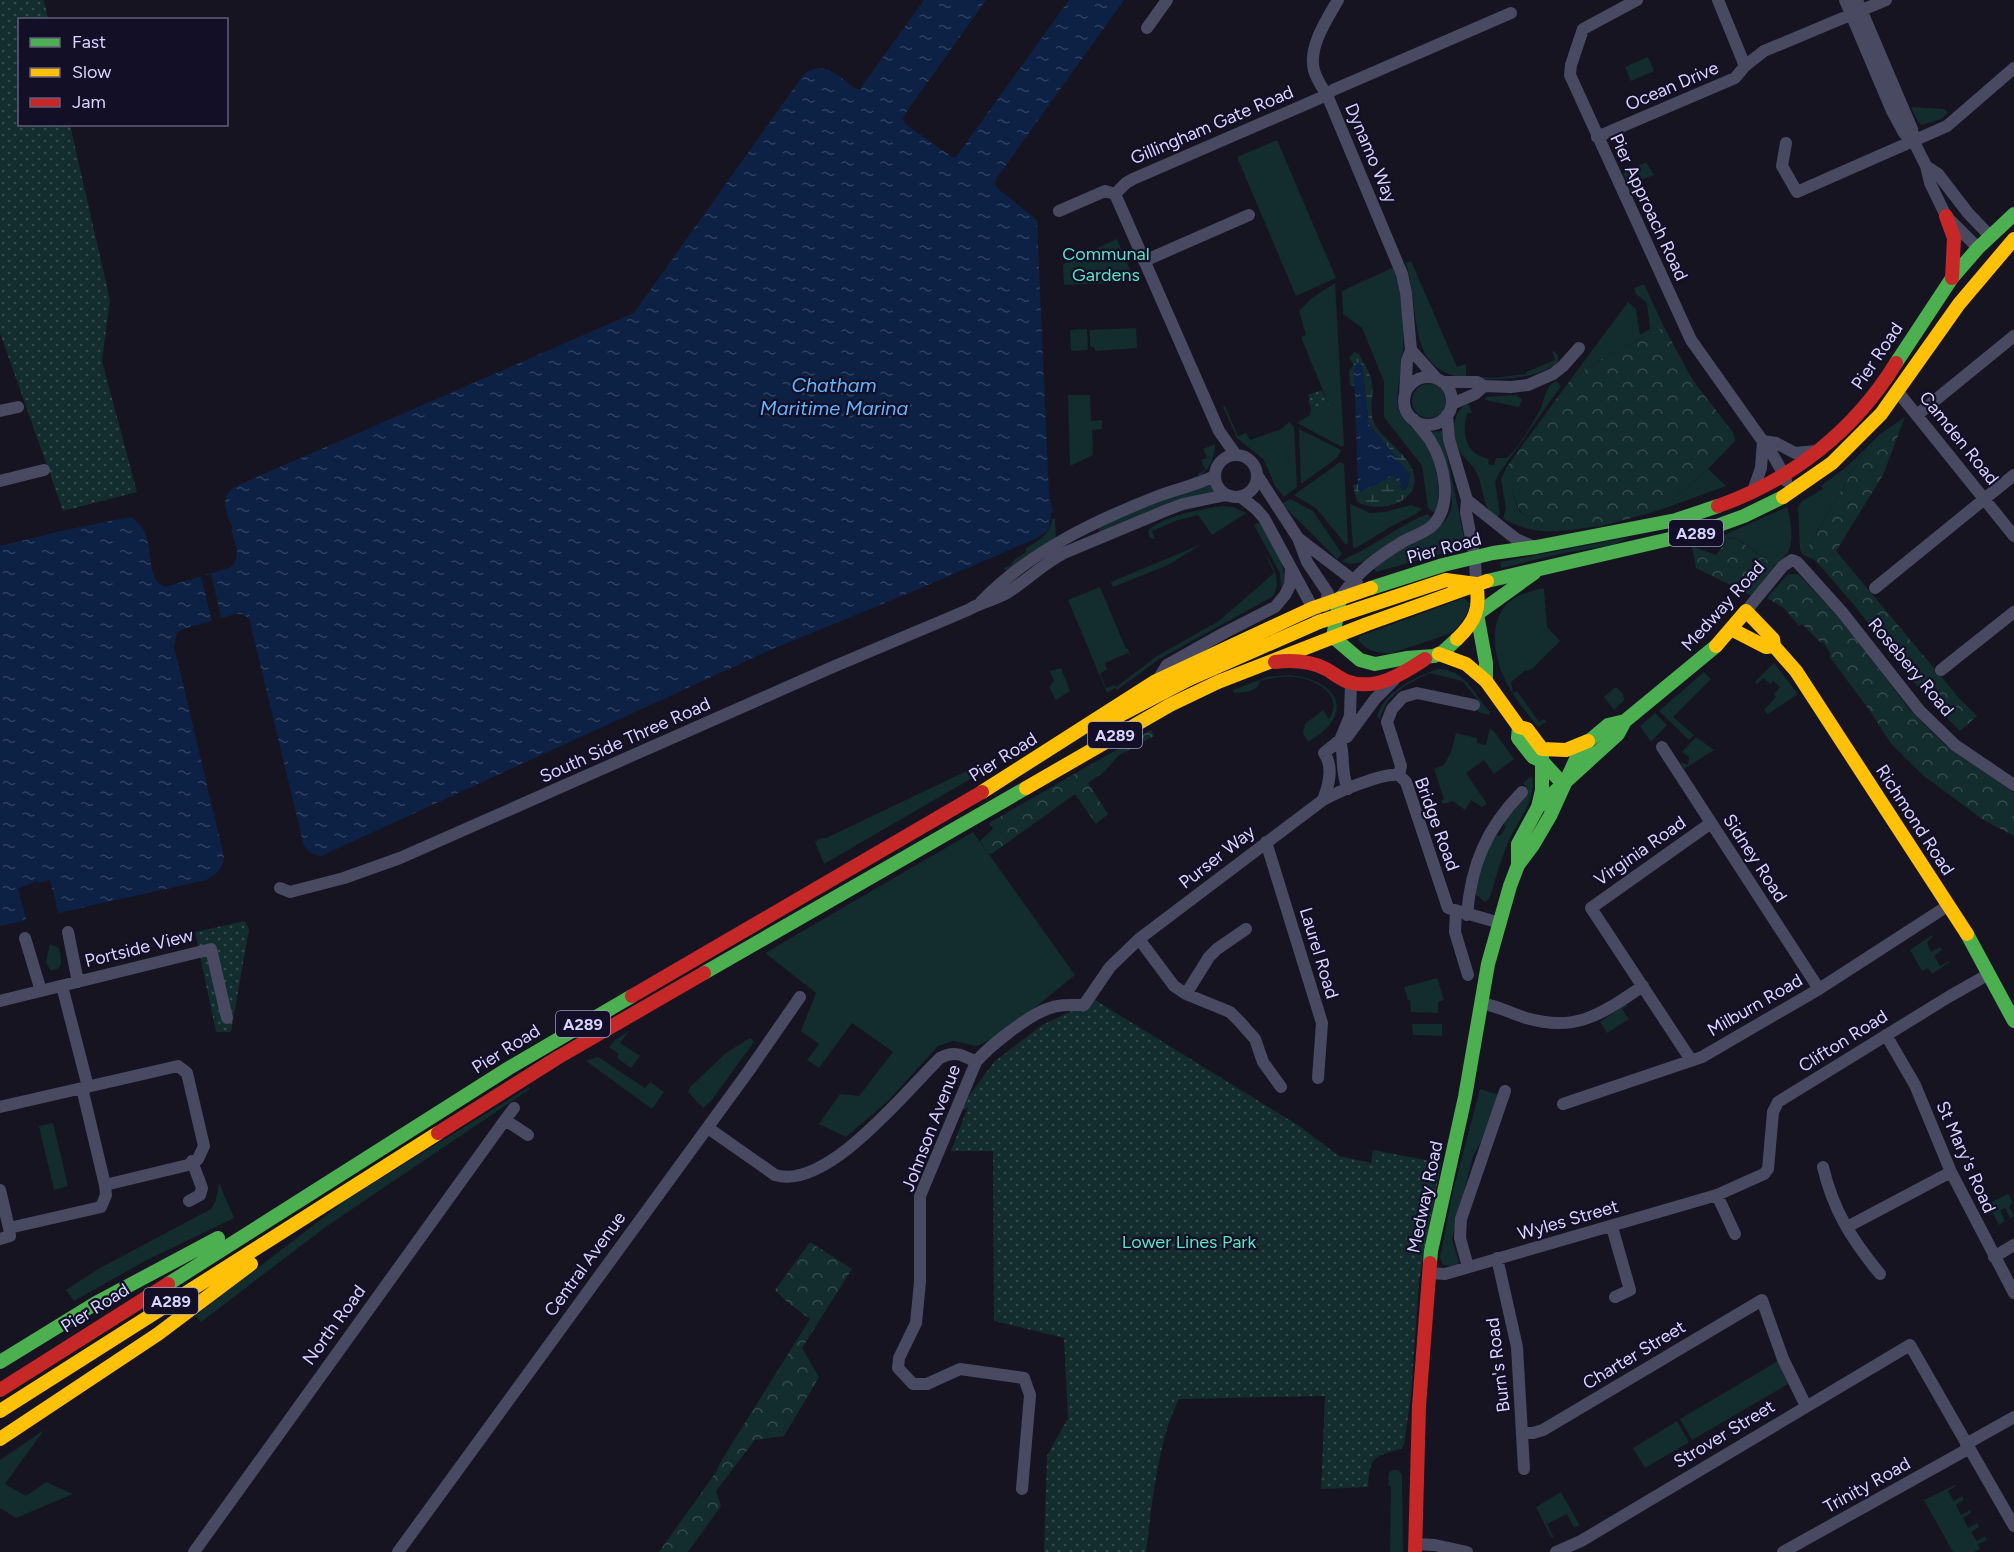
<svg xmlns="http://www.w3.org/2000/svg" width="2014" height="1552" viewBox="0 0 2014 1552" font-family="Figtree,sans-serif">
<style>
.green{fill:#132c2d}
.forest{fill:url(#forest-crowns)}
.wetland{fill:url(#wetland-marsh)}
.park{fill:url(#park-dots)}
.water{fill:url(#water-ripples)}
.pier{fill:#161421}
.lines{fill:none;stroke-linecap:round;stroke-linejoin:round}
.street{stroke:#4a4962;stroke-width:12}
.fast{stroke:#4caf50;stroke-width:14}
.slow{stroke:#ffc107;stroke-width:14}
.jam{stroke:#c62828;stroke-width:14}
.labels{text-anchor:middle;stroke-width:4.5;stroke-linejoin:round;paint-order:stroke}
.shield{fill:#130f26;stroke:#9e99be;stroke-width:1.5}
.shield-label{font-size:16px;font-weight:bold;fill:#d9d4ff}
.street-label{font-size:18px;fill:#d9d4ff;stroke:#130f26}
.park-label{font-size:18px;fill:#5fe0c0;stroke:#130f26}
.water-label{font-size:20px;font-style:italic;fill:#62b6ff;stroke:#130f26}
</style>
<defs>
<pattern id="forest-crowns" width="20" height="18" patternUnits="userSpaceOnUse" patternTransform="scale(1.5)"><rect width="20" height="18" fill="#132c2d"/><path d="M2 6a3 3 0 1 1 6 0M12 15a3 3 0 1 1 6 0" fill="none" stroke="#354a4c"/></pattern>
<pattern id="wetland-marsh" width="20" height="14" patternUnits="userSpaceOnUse" patternTransform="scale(1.5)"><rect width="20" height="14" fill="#132c2d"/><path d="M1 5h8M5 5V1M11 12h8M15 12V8" fill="none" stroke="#354a4c"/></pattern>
<pattern id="park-dots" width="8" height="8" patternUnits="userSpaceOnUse" patternTransform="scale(1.5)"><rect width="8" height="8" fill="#132c2d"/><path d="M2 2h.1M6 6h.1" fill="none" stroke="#354a4c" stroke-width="1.8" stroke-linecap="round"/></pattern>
<pattern id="water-ripples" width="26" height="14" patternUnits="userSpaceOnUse" patternTransform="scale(1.5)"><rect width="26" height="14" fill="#0d2144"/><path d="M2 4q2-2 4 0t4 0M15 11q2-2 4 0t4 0" fill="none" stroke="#304060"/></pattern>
</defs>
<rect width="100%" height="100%" fill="#161421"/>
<path class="green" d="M1648,57L1654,71L1631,81L1625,67Z
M1911,107L1944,109L1948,113L1941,119L1922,125L1918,122Z
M1277,140L1336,278L1296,296L1237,157Z
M1646,162L1654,175L1630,183L1634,192L1632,193L1623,173Z
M1117,239L1135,282L1064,285L1063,264Z
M1411,261L1457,367L1466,364V376L1492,378L1526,374V372L1555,360L1552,352L1554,351L1558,355V362C1541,376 1519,378 1497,379C1402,384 1424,330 1406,263Z
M1394,267C1403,299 1406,336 1401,369C1400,380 1396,394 1398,406C1400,419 1411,426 1419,435C1438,456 1441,489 1436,514L1428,508L1422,466L1384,417V382L1374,357L1362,328L1343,314L1342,291Z
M1335,283L1344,445L1342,447L1297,423L1310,415L1311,408H1320L1329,405L1301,337L1306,335L1299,311L1312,298Z
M1644,284L1664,327L1611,353L1571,379L1628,302L1636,309L1640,335L1650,329L1647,303L1636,294L1634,288Z
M1136,328L1137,348L1095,351V348L1090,346V330Z
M1087,329L1088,350L1071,351L1070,330Z
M1556,381L1561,386L1498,475L1495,482L1500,514L1496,519C1480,503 1485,489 1476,472C1472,463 1463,458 1459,450C1451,436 1452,411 1467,404L1469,405L1472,413H1467C1462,434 1464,453 1489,459L1488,464L1494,465L1496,458H1507C1520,446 1531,425 1540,410C1545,399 1545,386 1556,381Z
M1412 401a17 17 0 1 1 34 0a17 17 0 1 1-34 0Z
M1068,395H1090L1091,421L1102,420V429L1092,430L1093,455L1070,466Z
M1516,395L1522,399L1519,407L1485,400L1486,397Z
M1225,406L1238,436L1246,433L1250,440L1281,429L1289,422L1294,427L1297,487L1284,497L1275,486L1264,460L1237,438L1223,407Z
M1299,429L1341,450L1337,458L1301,484Z
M1442,431L1466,547L1376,572L1373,567C1380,562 1387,555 1395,551C1414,541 1452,528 1452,503C1452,496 1449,487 1448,480C1445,463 1441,447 1432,432Z
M1215,444C1215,457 1210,469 1199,477L1198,474L1205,470L1201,460L1207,458L1203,449Z
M1867,447L1803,555L1800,550L1798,506L1802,501L1823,489L1822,485L1845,468Z
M1340,462L1344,464L1348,543L1346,545L1316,508L1294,495Z
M1506,469L1518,510L1543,529L1602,526C1566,530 1536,539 1503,518L1506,509L1501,479Z
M1708,469L1726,486L1660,510Z
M1211,485L1215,491L1100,532L1098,530L1099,526L1160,500Z
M1290,499L1313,511L1342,554L1337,559L1282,504Z
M1350,504L1370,513L1385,512L1411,505L1422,509L1416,514L1392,526L1356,548H1353Z
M1222,506L1233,507L1246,513L1212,535L1198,515L1178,520L1152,531L1155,539L1150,538L1148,531C1161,516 1203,509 1222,506Z
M1787,507C1791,519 1795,545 1786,555C1783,559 1778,562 1775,566L1738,539L1729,538L1726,542L1715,539Z
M1427,514L1433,519L1368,561L1351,564L1342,562C1347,556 1352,556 1359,552C1382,540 1402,524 1427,514Z
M1052,519H1055L1056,540L1006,571L1004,568L1011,565L1015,559L1026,552V548C1038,541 1051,534 1052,519Z
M1260,522C1272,545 1289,563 1283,590L1281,588L1280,573L1254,525Z
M1630,537L1612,545L1564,553L1501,568L1500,562Z
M1202,544L1168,565L1113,587L1111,582Z
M1263,549C1271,564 1284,580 1272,597L1161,658L1117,690L1115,688L1107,693L1068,600L1100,587L1126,649H1128L1132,659L1128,653L1105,663L1107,670L1100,673L1106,688L1114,685L1116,687L1157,656L1219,621L1274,573Z
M1542,588L1544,589L1547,627L1560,641L1533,668L1528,671L1526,670L1511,682L1513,693L1517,691L1539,722L1544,719L1546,722L1538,727C1514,698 1493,671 1495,632C1496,618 1503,604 1516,597C1523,593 1534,591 1542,588Z
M1464,598L1470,604C1467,616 1460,627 1449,634L1392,653C1376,654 1368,651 1358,640L1360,636Z
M1774,663L1798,694L1768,714L1764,710L1776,697L1774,694L1780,687L1773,681L1770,684L1764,678L1757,684L1755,682Z
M1061,668L1070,691L1056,700L1049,687L1054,681L1050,671Z
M1438,669C1465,669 1474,694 1490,712V715L1478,712V700L1462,681L1430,673C1407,684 1387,693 1380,719L1377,717C1383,692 1415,677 1438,669Z
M1704,672L1711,679L1673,717L1694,735L1689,740L1659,711Z
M1289,675C1340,680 1356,714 1308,742L1303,733L1305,724L1323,710L1329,719C1345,695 1315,679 1294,677C1282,676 1271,678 1260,681C1257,693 1244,692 1234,693L1233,690L1267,677Z
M1614,688H1617L1623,694L1624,700L1614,710L1604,697Z
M1655,713L1667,725L1651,742L1640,726Z
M1490,728L1496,734L1514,759L1494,774L1484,760L1466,773L1487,804L1482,807L1471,800L1465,810L1453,801L1443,804L1441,800L1444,799L1434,769L1444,765L1451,752L1456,733L1477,738V743L1486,745Z
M1696,737L1714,750L1684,769L1680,762L1688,765L1689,757L1682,752Z
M975,767L979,774L824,864L815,842L821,838H826Z
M1532,776C1538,799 1515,824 1507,845C1500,862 1495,880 1490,898L1485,902L1475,894L1479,874L1493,834L1500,836L1506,827L1501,821L1528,789L1523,783Z
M973,832L1075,975L991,1043L989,1040L977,1046L953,1041L938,1046L888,1101L846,1137L819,1124L840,1094L859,1096L893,1052L852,1023L819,1068L807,1060L819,1044L801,1031L816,993L765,953Z
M1932,935L1933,937L1927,942L1931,952L1940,947L1942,950L1934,956L1940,966L1949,961L1950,962L1932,974L1928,968L1922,971L1910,950Z
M50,944L59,948C61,958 65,971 50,970L46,962Z
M1437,978L1444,1000L1438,1002V1013L1411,1012L1410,1000H1408L1404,987Z
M1626,1004L1627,1006L1622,1009L1629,1019L1607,1033L1600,1022Z
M1412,1024H1442V1036L1413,1035Z
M629,1031L620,1043L640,1056L631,1068L617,1058L619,1054L609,1047L615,1040Z
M750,1038L754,1042L711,1101L703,1108L688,1092L690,1087L726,1053Z
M598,1057L645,1088L650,1082L664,1092L652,1109L586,1061Z
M529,1087L530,1089L327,1226L201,1322L195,1316L346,1200Z
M1480,1089L1506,1097L1473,1156L1452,1239L1459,1263L1451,1266L1443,1265L1440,1258L1453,1191Z
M53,1123L68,1186L54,1190L39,1126Z
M219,1183L234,1218L145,1261L74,1301L66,1290L98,1269L211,1209L216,1200Z
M2008,1194L2013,1203L2009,1206L2014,1216L2010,1218L2005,1208L2000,1210L2005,1221L1999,1225L1988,1204Z
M1778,1361L1788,1384L1692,1440L1680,1419Z
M1677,1421L1689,1442L1645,1468L1633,1448Z
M44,1430L5,1484L26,1496L46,1482L73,1494L16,1518L0,1508V1460Z
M1393,1470H1398L1402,1474L1403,1552H1390L1391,1487L1388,1485L1389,1472Z
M1955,1485L1956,1486L1948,1491L1954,1501L1962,1496L1964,1500L1956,1505L1961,1515L1970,1510L1971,1513L1963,1518L1968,1528L1977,1523L1979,1527L1971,1532L1977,1541L1985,1536L1987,1540L1978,1544L1980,1549L1974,1552H1953L1924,1500Z
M1561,1492L1580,1526L1574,1527L1567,1514L1547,1524L1554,1538L1551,1537L1536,1507Z"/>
<path class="forest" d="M1664,327L1692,379L1734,434L1735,441L1708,469L1660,510L1602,526L1543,530L1519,510L1506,472V468L1571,379L1611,353Z
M1905,417L1883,475L1836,551L1959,698L1977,716L1960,731L1924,695L1854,605L1815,560L1803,555L1867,447L1879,435Z
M1729,538L1737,539L1775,566L1752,595L1748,594L1696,568L1692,546L1716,555Z
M1788,574H1798L1839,617L1910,710L1944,744L2014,793V836L1982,819L1924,776L1892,745L1870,711L1829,656L1831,654L1823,642L1821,643L1802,624L1799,626L1784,608L1767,598Z
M1151,730L1154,736L1118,756L1105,771L1088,783L1108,814L1096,824L1075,794L993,853L989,854L980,841L993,829L989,823Z
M810,1242L852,1269L802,1348L819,1377L784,1436L755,1440L716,1491L721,1506L688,1552H659L716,1472L721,1461L810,1319L786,1301L775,1290Z"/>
<path class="wetland" d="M1354,352L1359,354C1364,363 1371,374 1372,383C1374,395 1369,409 1373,420C1378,437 1407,452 1413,471C1423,503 1379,514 1357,502L1353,485L1358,484V489L1361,492L1392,476L1398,479L1402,484L1400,487L1405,490L1409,483V474L1369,424L1362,366L1354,367L1355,386L1350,385L1349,370L1354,365L1349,358Z"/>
<path class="park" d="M0,0H44L48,19L20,20V124L70,125L110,300L102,361L137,492L63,511L0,333Z
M1322,390L1329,405L1321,408H1311L1308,400L1310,399L1308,395Z
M245,921L249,929L231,1032H216L195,932Z
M1095,1000L1299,1126L1339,1156L1371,1163L1373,1150L1441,1163L1419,1281L1411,1395L1404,1445L1402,1448C1374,1458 1370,1454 1368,1487L1321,1489L1325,1396L1179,1399C1158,1439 1152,1506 1146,1552H1044L1047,1456L1068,1418L1064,1338L994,1321L993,1151H951L968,1107L953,1117L994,1062L1042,1025Z"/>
<path class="water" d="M924,0H986L905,114L903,119L905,124L952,157H956L1069,0H1124L996,179L995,184L998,189L1037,220L1047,453L1049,493L1053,512L1051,514L1049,530L1037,538L909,593L770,650L321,856L311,853L304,846L249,618L242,614H235L183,629L177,632L174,646L224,857C222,870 217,874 206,880L0,926V546L66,530L130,517C160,532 141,577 165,587L229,568C243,558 235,544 231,530L233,528C226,514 219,499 234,487L634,313L804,74C824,59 839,77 856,89H860Z
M1358,362L1362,365L1369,424L1410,474L1409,483L1403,491L1400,487L1402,483L1392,476L1361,492L1358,489L1354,367Z"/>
<path class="pier" d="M211,574L221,618L212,621L201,576Z
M50,880L59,916L27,923L18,889L36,881L39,883Z"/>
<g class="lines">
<path class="street" d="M1637,0L1583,29L1571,65L1570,75L1691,340L1774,457L1784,475L1786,481
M1718,0L1745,66
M1845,0L1892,111L1904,133L1914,142
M1857,0L1912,129L1914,142L1926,166L1930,183L1946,216L1978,248
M1147,28L1167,0
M1597,137L1735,78L1745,66L1764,51L1886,0
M1786,143L1782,166L1797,192L1947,126L2014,68
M1926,166L1938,174L1968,213L1990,236
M1115,194L1126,183L1133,179L1327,95C1322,87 1316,79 1314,70C1308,47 1327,19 1338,0
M1115,194L1219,431L1236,455
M1059,211L1105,191L1115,194
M1144,261L1249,215
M1411,350L1437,379
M1404 401a24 24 0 1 1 48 0a24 24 0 1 1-48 0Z
M1442,382H1477L1484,386L1511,387L1528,385L1553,374L1563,366L1579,348
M1898,392L2014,536
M1405,395L1407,361L1411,350L1406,293L1402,274L1327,95L1333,90L1511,13
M1452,404L1475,394L1484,386
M0,411L18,407
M1447,415L1449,439L1467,500L1466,512L1475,559L1476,584
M1917,415L2014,336
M1763,441L1776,443L1795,453L1816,451
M1215 476a21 21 0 1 1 42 0a21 21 0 1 1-42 0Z
M1257,475L1298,538L1307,562L1328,593L1325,606
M0,481L44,470
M1753,491L1761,468L1763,441
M1241,497L1256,509L1264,518L1315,612
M1467,500L1516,539L1532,546
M1298,538L1357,583
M1875,588L2014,475
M1340,598C1358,571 1376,558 1404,541C1413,536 1424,533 1432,526C1454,505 1444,463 1430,440C1425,433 1419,426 1413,419
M981,602C1029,552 1094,521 1158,496C1177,489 1196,485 1215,476
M1746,611L1783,566L1792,560L1797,562L1842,612L1919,710L1955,745L2014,785
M1941,670L2014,612
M1159,678L1167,665L1224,633L1275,607L1285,595L1290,585L1291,569
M1662,747L1819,989
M1399,775L1406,782L1448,908L1500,923
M1399,775L1401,766L1387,722L1392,709L1403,697L1417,693L1474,705
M1348,789C1340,771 1345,756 1340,740L1350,716L1351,682
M1323,800C1329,785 1334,767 1324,753L1340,740L1347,737L1375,699L1394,680
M1266,842L1322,1023L1318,1078
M280,888L290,892L344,878L400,858L835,666L968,610C981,602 995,600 1007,593C1027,580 1043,564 1064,553L1167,510L1183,504L1226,495
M1456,912L1455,932L1468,975
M1467,915C1471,864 1487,828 1522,792
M68,932L78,982
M25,938L41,991
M1139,939L1174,986L1186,994L1230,1012L1240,1022L1255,1039L1263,1062L1281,1087
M62,986L88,1087
M1186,994L1209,957L1217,949L1246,929
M0,1001L211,949L227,1018
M1481,1003C1497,1006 1511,1013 1526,1018C1578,1033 1602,1013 1643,986
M1886,1035L1915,1085L1951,1172L2014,1293
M1691,1060L1591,908L1711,823
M82,1088L105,1185
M1563,1104L1702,1057L1819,989L1949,905
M0,1107L178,1066L187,1073L204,1146L198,1159L188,1165L105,1185L106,1195L101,1207L9,1228L0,1190
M505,1120L514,1108
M708,1128L775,1175C827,1191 906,1091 940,1058C954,1050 963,1055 976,1062
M1823,1167C1833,1210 1852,1240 1880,1274
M1717,1195L1735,1234
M189,1201L200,1195L202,1188L192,1161
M1612,1227L1630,1290L1615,1297
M1847,1227L1951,1172
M0,1239L10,1236L9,1228
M1994,1257L2014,1245
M1497,1258L1517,1347L1524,1469
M1468,1267L1460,1238L1461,1219L1505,1091
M1429,1273L1445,1274L1717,1195L1764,1174L1768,1169L1773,1112L1778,1102L1950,996L1989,974
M1523,1433H1533L1543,1430L1762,1300L1783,1359L1806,1406
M1966,1444L2014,1417
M1022,1489L1030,1395L1024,1378L960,1369L927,1384H913L898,1368L899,1358L916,1323L920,1282V1196L976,1062C989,1046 1028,1016 1047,1009C1059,1004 1071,1005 1084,1005L1110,967L1139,939L1323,800C1337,792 1384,772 1399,775
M1415,1544L1435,1545L1467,1552
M194,1552L505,1120L528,1135
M398,1552L748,1072L800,997
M1556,1552L1581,1541L1910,1345L2014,1526
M1783,1552L1968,1449"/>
<path class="fast" d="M1896,363L1952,278L1978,248L2014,214
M1487,581L1700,532L1744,516L1783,497
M1371,588L1443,565L1493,553L1536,547L1676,520L1718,506
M1340,598L1333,637L1360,660L1375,664L1406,658L1434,656L1443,652L1457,639
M1477,614L1486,663V681
M1477,614L1534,573
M1519,727L1518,738L1533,757L1542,761L1563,784
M1538,807L1542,790V755
M1518,865V844L1538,807L1618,734L1625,721L1716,646
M1967,934L2014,1021
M704,973L1026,788
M1430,1263L1431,1251L1465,1097L1488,964L1510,886L1518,865L1533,845L1550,816L1577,757L1589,741L1608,725L1625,721
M168,1284L509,1068L632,996
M0,1362L96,1303L218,1238"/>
<path class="slow" d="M1783,497L1832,463L1881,414L1959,304L2014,239
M1731,629L1766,647L1774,646
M1716,646L1746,611L1773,639L1774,646L1796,671L1967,934
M1439,654L1466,664L1486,681L1519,727L1527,729L1542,749L1566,750L1588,741
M1103,724L1189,679L1319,622L1446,580L1476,584C1481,608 1475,622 1457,639
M1026,788L1170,705L1218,682L1367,624L1487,581
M982,792L1156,681L1313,608L1371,588
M0,1411L438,1133
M0,1439L158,1334L251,1264"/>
<path class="jam" d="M1946,216L1954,238L1952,278
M1718,506C1792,480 1855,430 1896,363
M1275,662C1292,660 1310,661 1326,669C1333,673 1339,678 1346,681C1375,692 1402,674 1425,659
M632,996L982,792
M438,1133L557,1058L704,973
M0,1390L168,1284
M1415,1552L1419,1406L1430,1263"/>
</g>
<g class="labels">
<g class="shield">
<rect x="1669" y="520" width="54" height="26" rx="4.5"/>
<rect x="1088" y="722" width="54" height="26" rx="4.5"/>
<rect x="556" y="1011" width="54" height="26" rx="4.5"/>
<rect x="144" y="1288" width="54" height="26" rx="4.5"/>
</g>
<g class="shield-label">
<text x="1696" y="539">A289</text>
<text x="1115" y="741">A289</text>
<text x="583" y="1030">A289</text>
<text x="171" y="1307">A289</text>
</g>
<g class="street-label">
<text transform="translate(1672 86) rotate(-23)" y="6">Ocean Drive</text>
<text transform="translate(1212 125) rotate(-23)" y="6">Gillingham Gate Road</text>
<text transform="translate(1371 153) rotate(67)" y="6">Dynamo Way</text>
<text transform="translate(1649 207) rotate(65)" y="6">Pier Approach Road</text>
<text transform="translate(1877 356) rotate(-56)" y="6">Pier Road</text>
<text transform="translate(1959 438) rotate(51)" y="6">Camden Road</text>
<text transform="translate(1444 548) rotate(-15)" y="6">Pier Road</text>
<text transform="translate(1723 606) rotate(-48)" y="6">Medway Road</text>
<text transform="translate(1911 667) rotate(50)" y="6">Rosebery Road</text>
<text transform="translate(625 740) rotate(-24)" y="6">South Side Three Road</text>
<text transform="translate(1003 757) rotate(-32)" y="6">Pier Road</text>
<text transform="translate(1915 820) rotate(57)" y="6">Richmond Road</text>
<text transform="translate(1437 824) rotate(70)" y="6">Bridge Road</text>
<text transform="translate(1640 851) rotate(-35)" y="6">Virginia Road</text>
<text transform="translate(1217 857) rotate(-38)" y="6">Purser Way</text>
<text transform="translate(1755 858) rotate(57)" y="6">Sidney Road</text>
<text transform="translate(139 948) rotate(-14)" y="6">Portside View</text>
<text transform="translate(1319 953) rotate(73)" y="6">Laurel Road</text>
<text transform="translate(1755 1005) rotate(-30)" y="6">Milburn Road</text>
<text transform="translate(1843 1041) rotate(-32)" y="6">Clifton Road</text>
<text transform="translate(506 1049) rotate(-32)" y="6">Pier Road</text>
<text transform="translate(931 1128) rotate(-69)" y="6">Johnson Avenue</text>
<text transform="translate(1966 1157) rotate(66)" y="6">St Mary's Road</text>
<text transform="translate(1425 1197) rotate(-78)" y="6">Medway Road</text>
<text transform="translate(1568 1220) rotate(-16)" y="6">Wyles Street</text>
<text transform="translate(585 1264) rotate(-54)" y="6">Central Avenue</text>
<text transform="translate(95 1308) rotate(-32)" y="6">Pier Road</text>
<text transform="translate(334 1325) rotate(-54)" y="6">North Road</text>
<text transform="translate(1634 1355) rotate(-31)" y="6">Charter Street</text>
<text transform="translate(1498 1365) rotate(-97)" y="6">Burn's Road</text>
<text transform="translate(1724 1434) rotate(-31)" y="6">Strover Street</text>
<text transform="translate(1867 1485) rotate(-29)" y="6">Trinity Road</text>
</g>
<g class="park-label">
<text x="1106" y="260">Communal<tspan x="1106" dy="21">Gardens</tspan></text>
<text x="1189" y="1248">Lower Lines Park</text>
</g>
<g class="water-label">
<text x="834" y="392">Chatham<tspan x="834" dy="23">Maritime Marina</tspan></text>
</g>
</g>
<rect x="18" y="18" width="210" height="108" fill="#130f26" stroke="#625e7d" stroke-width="1.5"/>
<rect x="30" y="38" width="30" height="9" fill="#4caf50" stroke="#625e7d" stroke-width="1.5"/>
<text x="72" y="48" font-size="18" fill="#d9d4ff">Fast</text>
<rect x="30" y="68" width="30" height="9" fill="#ffc107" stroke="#625e7d" stroke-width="1.5"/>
<text x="72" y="78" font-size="18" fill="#d9d4ff">Slow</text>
<rect x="30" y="98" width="30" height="9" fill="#c62828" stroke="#625e7d" stroke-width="1.5"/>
<text x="72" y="108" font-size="18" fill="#d9d4ff">Jam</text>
</svg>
